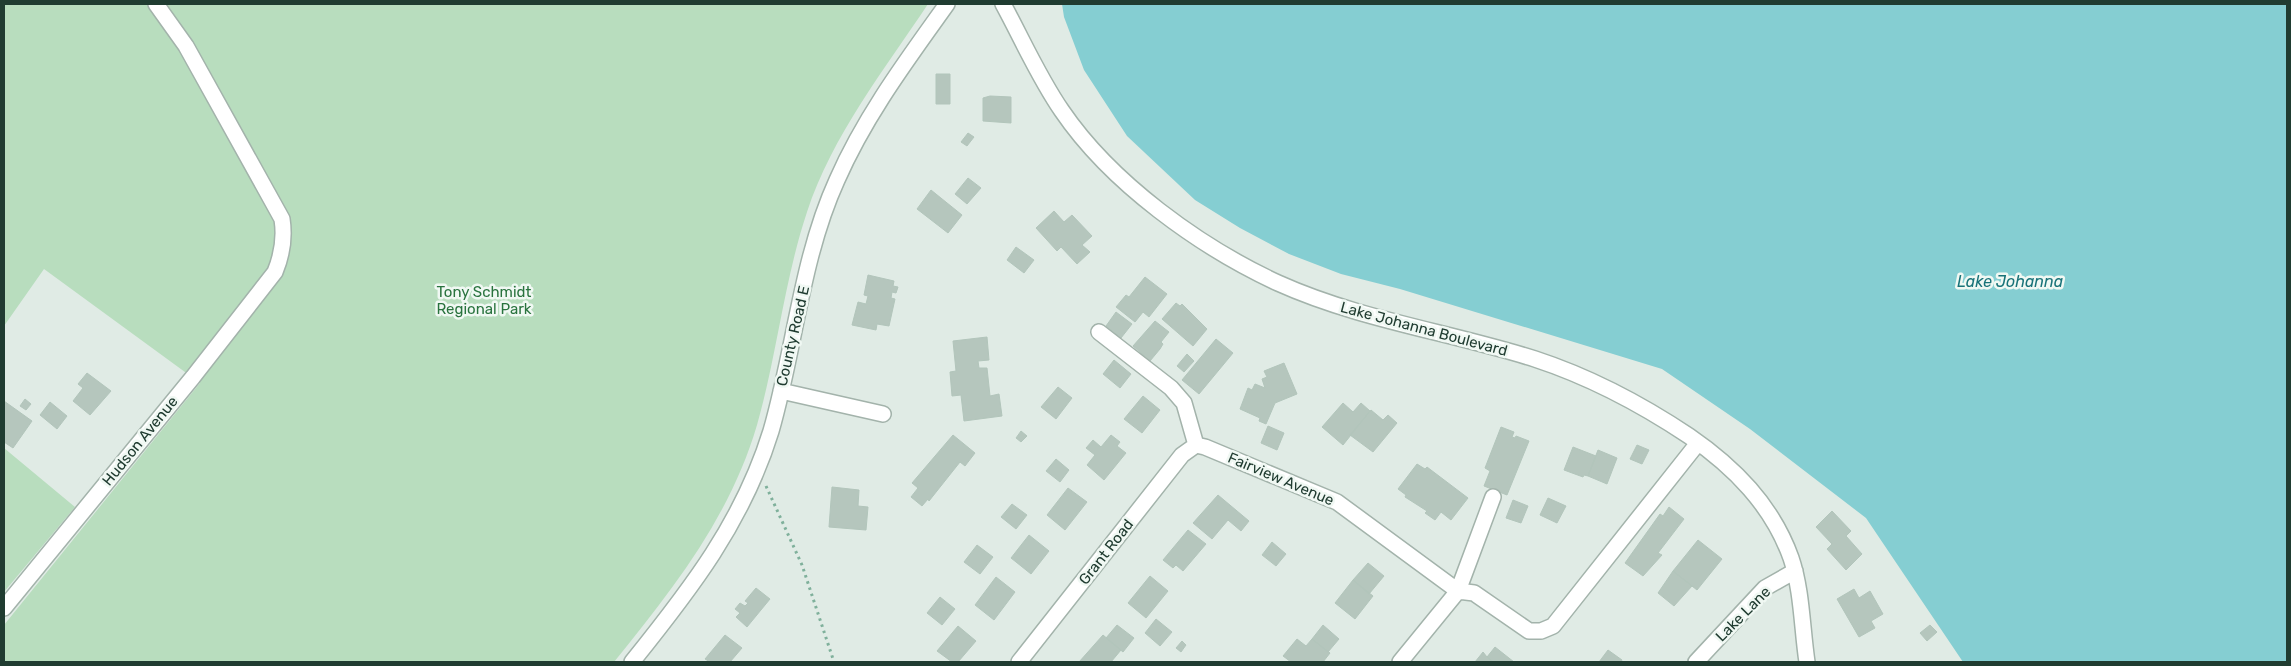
<svg xmlns="http://www.w3.org/2000/svg" width="2291" height="666" viewBox="0 0 2291 666" font-family="Rubik,sans-serif">
<style>
.green{fill:#b8ddbe}
.water{fill:#85ced2}
.building{fill:#b5c6bd;stroke:#b2c5bb}
.lines{fill:none;stroke-linecap:round;stroke-linejoin:round}
.minor-casing{stroke:#a3b3ab;stroke-width:18}
.path{stroke:#7fb09b;stroke-width:3;stroke-dasharray:2.5 4;stroke-linecap:butt}
.minor{stroke:#fff;stroke-width:15}
.labels{text-anchor:middle;stroke-width:5;stroke-linejoin:round;paint-order:stroke}
.park-label{font-size:15px;fill:#29733e;stroke:#f0f8f3}
.street-label{font-size:15px;fill:#203c31;stroke:#f0f8f3}
.water-label{font-size:16px;font-style:italic;fill:#197379;stroke:#f0f8f3}
</style>
<rect width="100%" height="100%" fill="#e0ebe5"/>
<path class="green" d="M4,4H928C884,70 832,136 807,212C784,281 777,355 757,425C730,517 673,589 614,662H4V625L200,383L44,269L4,326Z
M4,448L75,507L4,592Z"/>
<path class="water" d="M1062,4H2287V662H1963L1866,518L1750,429L1662,369L1400,289L1341,274L1289,254L1240,228L1195,200L1127,136L1084,70L1064,17Z"/>
<path class="building" d="M936,74H950V104H936Z
M990,96L1011,97V123L983,121V98Z
M968,133L974,137L967,146L961,142Z
M968,178L981,188L967,204L955,194Z
M931,190L962,215L948,233L917,209Z
M1054,211L1064,222L1072,215L1092,236L1082,245L1090,252L1077,264L1061,247L1057,251L1036,228Z
M1016,247L1034,260L1024,273L1007,260Z
M868,275L894,281L893,286L898,287L896,293L892,292L891,298L895,299L889,326L877,324L876,330L852,325L858,302L866,304L868,296L864,295Z
M1145,277L1167,294L1149,317L1143,312L1135,322L1116,307L1126,295L1129,297Z
M1176,303L1180,306L1182,304L1207,329L1193,346L1162,319Z
M1116,312L1132,324L1121,338L1106,326Z
M1155,321L1169,332L1161,342L1163,344L1160,349L1150,361L1133,346Z
M987,337L989,360L978,361L979,368H987L990,396L999,394L1002,416L964,421L961,395L952,396L950,372L956,371L953,341Z
M1216,339L1233,353L1199,394L1182,380Z
M1187,354L1194,361L1184,372L1177,366Z
M1114,360L1131,374L1120,388L1103,374Z
M1284,363L1297,394L1275,403L1266,424L1259,421L1260,418L1240,409L1248,388L1252,390L1255,384L1265,388L1262,379L1267,377L1264,371Z
M87,373L111,391L90,415L73,401L83,388L78,384Z
M1058,387L1072,398L1056,419L1041,407Z
M1143,396L1160,410L1142,433L1124,419Z
M25,399L31,404L26,410L20,406Z
M4,401L32,421L13,448L4,442Z
M50,402L67,416L57,429L40,415Z
M1343,403L1353,412L1361,403L1370,411L1343,445L1322,427Z
M1371,410L1383,420L1388,415L1397,423L1373,452L1350,435Z
M1268,426L1284,433L1277,450L1261,443Z
M1501,427L1514,432L1512,437L1515,438L1516,436L1529,441L1507,495L1484,486L1490,471L1485,468Z
M1021,431L1027,436L1021,442L1016,438Z
M953,435L975,453L965,466L960,462L929,501L928,499L922,506L911,497L918,488L912,483Z
M1111,435L1120,442L1117,446L1126,453L1104,480L1087,465L1095,455L1086,448L1093,440L1101,447Z
M1637,445L1649,450L1642,464L1630,459Z
M1573,447L1596,456L1588,476L1584,475L1583,477L1564,470Z
M1598,450L1617,458L1607,484L1588,476Z
M1056,459L1069,470L1060,482L1046,471Z
M1417,464L1425,469L1427,467L1468,498L1451,520L1441,512L1435,520L1425,513L1427,511L1405,497L1406,495L1398,489Z
M832,487L859,490L858,506L868,507L866,530L829,527Z
M1068,488L1087,502L1065,530L1047,515Z
M1218,495L1249,521L1241,531L1228,520L1212,539L1193,523Z
M1548,498L1566,506L1557,523L1540,515Z
M1513,500L1528,506L1521,523L1506,518Z
M1012,504L1027,515L1016,529L1001,517Z
M1669,507L1684,519L1658,553L1662,555L1643,576L1625,563L1660,514L1663,516Z
M1832,511L1851,531L1846,536L1862,554L1846,570L1827,549L1832,544L1816,527Z
M1188,530L1206,544L1183,571L1176,565L1173,568L1163,560Z
M1029,535L1049,551L1031,574L1011,558Z
M1698,540L1722,559L1697,590L1673,571Z
M1272,542L1286,554L1276,566L1262,555Z
M977,545L993,557L980,574L964,562Z
M1368,563L1384,576L1369,594L1353,580Z
M1673,571L1692,586L1674,606L1658,593Z
M1150,576L1168,591L1146,618L1128,603Z
M996,577L1015,592L994,620L975,605Z
M1353,580L1373,596L1355,619L1335,603Z
M756,588L770,599L747,627L736,617L740,613L735,609L740,603L745,606L748,603L745,601Z
M1854,589L1859,598L1870,591L1883,614L1871,621L1875,628L1859,637L1837,599Z
M940,597L955,609L942,625L927,613Z
M1156,619L1172,632L1160,646L1145,633Z
M1117,625L1134,638L1123,652L1106,638Z
M1323,625L1339,639L1328,652L1312,639Z
M1930,625L1937,632L1927,641L1920,633Z
M958,626L976,641L958,662H952L937,651Z
M725,635L742,648L730,662H710L705,659Z
M1103,635L1121,650L1111,662H1079Z
M1297,639L1306,646L1312,639L1330,653L1323,662H1291L1283,656Z
M1182,641L1186,645L1181,652L1176,648Z
M1495,647L1514,662H1493L1487,657Z
M1608,650L1622,660L1621,662H1599Z
M1483,652L1487,657L1493,662H1475Z"/>
<g class="lines">
<defs>
<path id="minor" d="M1003,4C1022,39 1039,78 1062,111C1111,183 1200,247 1278,283C1360,320 1450,332 1535,359C1590,377 1641,404 1689,436C1734,467 1772,505 1791,558C1802,590 1802,629 1807,662
M1099,332L1171,388L1184,403L1196,445
M781,391L883,414
M1196,445L1205,447L1337,502L1458,591L1474,593L1529,631H1541L1553,626L1698,443
M4,608L193,377L275,272C282,255 285,238 282,219L186,46L156,4
M632,662C690,590 743,522 771,431C795,348 801,259 837,180C865,116 907,60 947,4
M1019,662L1182,455L1196,445
M1400,662L1458,591L1493,497
M1696,662L1765,588L1795,571"/>
</defs>
<use href="#minor" class="minor-casing"/>
<path class="path" d="M766,486L802,565L834,662"/>
<use href="#minor" class="minor"/>
</g>
<g class="labels">
<g class="park-label">
<text x="484" y="297">Tony Schmidt<tspan x="484" dy="17">Regional Park</tspan></text>
</g>
<g class="street-label">
<text transform="translate(1424 329) rotate(15)" y="5">Lake Johanna Boulevard</text>
<text transform="translate(793 336) rotate(-77)" y="5">County Road E</text>
<text transform="translate(140 441) rotate(-51)" y="5">Hudson Avenue</text>
<text transform="translate(1281 479) rotate(23)" y="5">Fairview Avenue</text>
<text transform="translate(1106 552) rotate(-52)" y="5">Grant Road</text>
<text transform="translate(1743 614) rotate(-45)" y="5">Lake Lane</text>
</g>
<g class="water-label">
<text x="2010" y="287">Lake Johanna</text>
</g>
</g>
<rect width="2291" height="666" fill="none" stroke="#203c31" stroke-width="10"/>
</svg>
